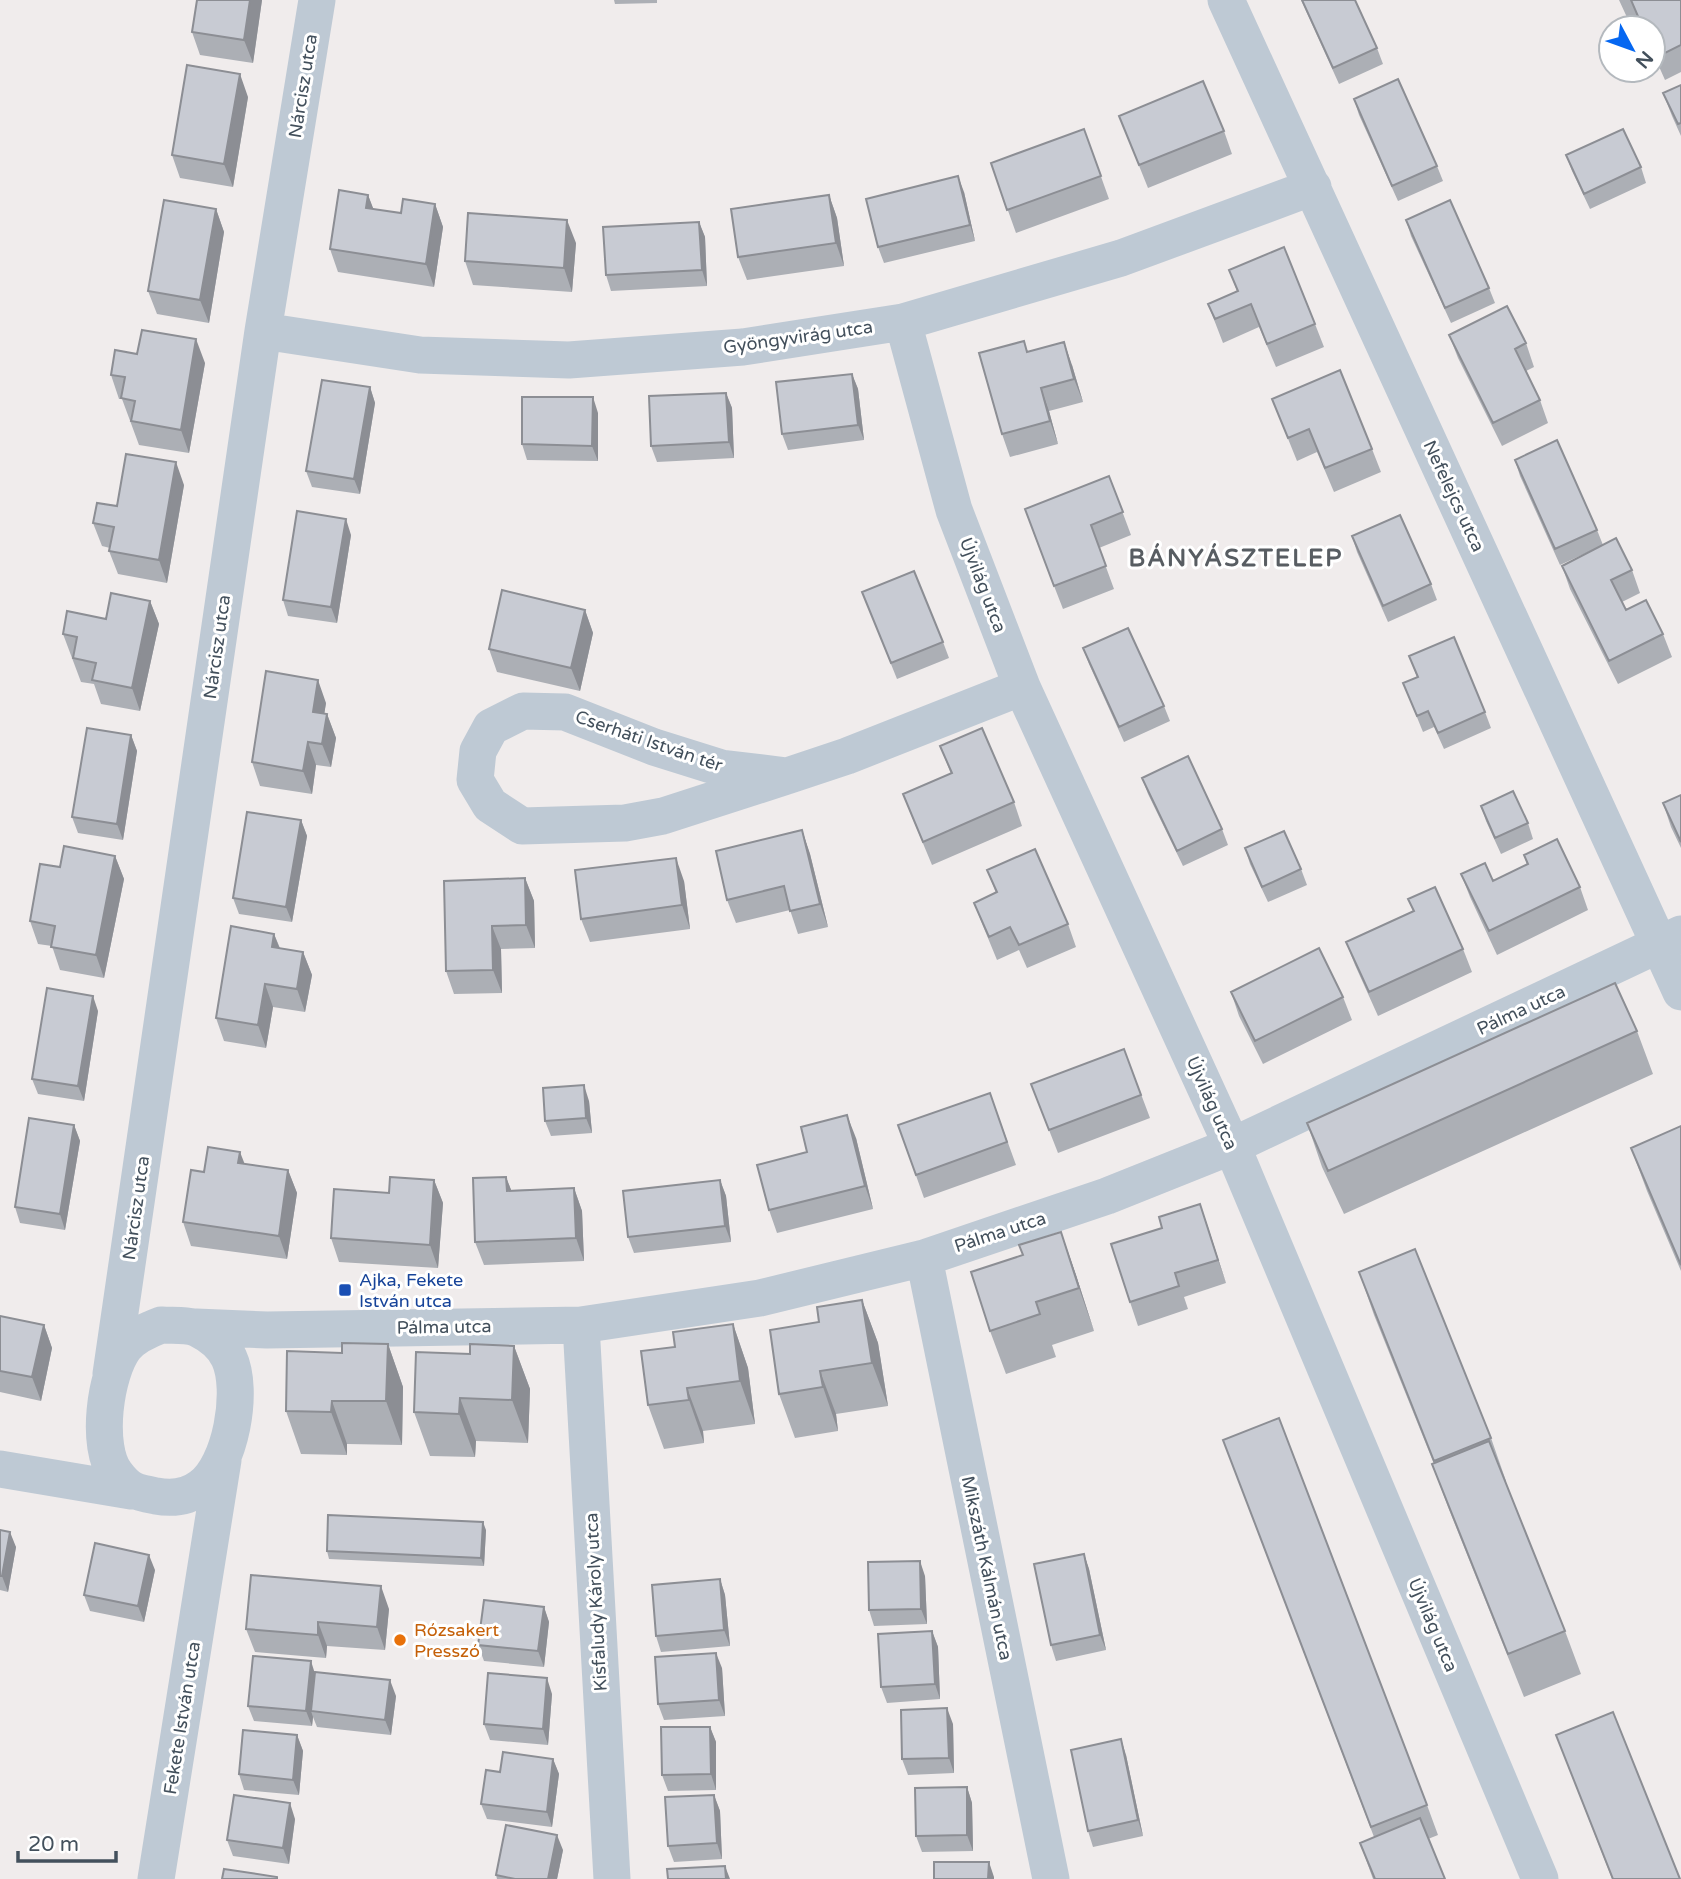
<svg xmlns="http://www.w3.org/2000/svg" width="1681" height="1879" viewBox="0 0 1681 1879" font-family="'Varela Round',sans-serif">
<style>
.lines{fill:none;stroke-linecap:round;stroke-linejoin:round}
.street{stroke:#bec9d4;stroke-width:37}
.wall{fill:#acafb5}
.shaded-wall{fill:#8c8e94}
.building{fill:#c8cbd3;stroke:#8c8e94;stroke-width:2}
.transit-dot{fill:#1a4fb4;stroke:#fff;stroke-width:2.5}
.food-dot{fill:#e8710a;stroke:#fff;stroke-width:2.5}
.labels{text-anchor:middle;stroke-width:6;stroke-linejoin:round;paint-order:stroke}
.street-label{font-size:18px;fill:#43505c;stroke:#fff}
.transit-label{font-size:18px;fill:#164399;stroke:#fff;text-anchor:start}
.food-label{font-size:18px;fill:#c56008;stroke:#fff;text-anchor:start}
.district-label{font-size:24px;font-weight:bold;letter-spacing:2px;fill:#585d62;stroke:#fff}
</style>
<rect width="100%" height="100%" fill="#f0ecec"/>
<g class="lines">
<path class="street" d="M1226,0L1681,992
M903,322L954,510L1022,687L1232,1146L1540,1879
M263,331L420,355L569,360L743,347L903,322L1121,258L1313,187
M787,776L721,768L654,747L565,712L523,711L491,727L478,751L475,780L490,805L522,826L625,823L663,816L787,776L847,756L1022,687
M924,1258L1051,1879
M161,1325C172,1326 188,1324 198,1329C210,1335 223,1345 229,1358C244,1390 231,1466 201,1487C188,1497 172,1499 156,1496C135,1492 129,1491 116,1474C95,1447 105,1373 125,1347C134,1336 148,1330 161,1325Z
M581,1325L612,1879
M196,1327L267,1330L581,1325L760,1298L924,1258L1107,1196L1232,1146L1681,934
M111,1374L263,331L317,0
M0,1469L131,1491
M156,1879L223,1460"/>
</g>
<path class="wall" d="M197,0H262L253,63L200,55L192,32Z
M614,0H657V3L615,4Z
M1301,0H1355L1377,48L1383,64L1339,84Z
M1619,0H1681V72L1665,80L1653,53V28H1641L1639,23L1631,26Z
M1681,85V136L1672,116L1663,93Z
M248,97L233,187L180,178L172,155Z
M1354,99L1437,166L1443,181L1398,201L1359,115Z
M1119,116L1224,131L1232,154L1148,188Z
M1084,129L1109,199L1016,233L991,163Z
M1566,155L1641,167L1646,183L1590,209L1572,171Z
M964,192L975,241L884,263L878,247Z
M368,195L373,209L401,213L435,204L443,227L434,287L338,272L330,249Z
M829,195L837,218L844,266L747,280L738,257Z
M216,209L224,232L209,323L157,314L148,291Z
M1406,220L1489,288L1495,303L1451,323L1411,236Z
M699,222L705,237L707,286L611,291L606,275Z
M576,243L572,292L473,285L465,261Z
M1229,270L1315,324L1324,347L1276,367L1259,327L1223,343L1208,304L1237,291Z
M1449,335L1526,343L1534,367L1526,371L1540,400L1548,423L1502,446L1458,358Z
M1028,352L1072,365L1083,402L1049,411L1058,444L1010,457L1002,434Z
M137,354L205,363L189,453L139,445L122,399H119L111,375Z
M852,374L858,389L864,440L788,450L782,434Z
M370,387L375,403L360,494L312,487L306,471Z
M726,393L732,408L734,458L657,462L651,446Z
M1272,399L1372,449L1381,472L1334,492L1317,452L1297,461Z
M598,413V461L527,460L522,444Z
M1515,460L1597,530L1603,545L1632,570L1640,593L1622,602L1626,610L1663,634L1672,657L1618,684L1570,589L1562,566L1599,547L1560,565L1520,476Z
M1109,476L1131,535L1099,548L1114,589L1063,609L1033,532Z
M184,485L167,583L118,574L109,551L110,548L102,546L93,523Z
M351,535L337,623L288,616L283,600Z
M1352,536L1431,584L1437,600L1388,622L1357,552Z
M862,592L943,642L949,658L897,679Z
M150,601L159,624L140,711L101,704L94,684L81,682L63,634L106,619Z
M585,610L593,633L580,691L497,672L489,649Z
M1083,648L1164,706L1170,721L1124,742L1089,664Z
M1409,656L1485,712L1491,728L1444,749L1434,727L1423,732L1403,683L1417,677Z
M326,703L324,714H327L336,738L331,767L316,765L312,794L260,786L252,762Z
M131,735L137,751L123,840L78,833L72,817Z
M940,746L1014,802L1022,826L932,865L912,817L903,794L951,774Z
M1142,778L1222,829L1228,845L1183,866L1148,794Z
M1681,795V848L1671,827L1663,803Z
M1481,806L1528,823L1533,839L1501,854L1486,821Z
M301,820L307,836L292,922L239,914L233,898Z
M802,830L810,854L828,927L798,934L790,910L736,923L727,900Z
M1245,848L1301,869L1307,885L1268,902L1250,864Z
M1524,855L1580,887L1588,910L1497,955L1470,897L1461,874L1493,881L1527,865Z
M115,856L124,879L104,978L60,970L52,946L38,944L30,921L60,867Z
M987,870L1068,924L1076,947L1027,968L1019,950L997,960L983,926L974,903L996,893Z
M525,878L534,901L535,948L501,949L502,993L454,994L446,971Z
M684,881L690,929L590,942L581,919Z
M1408,899L1463,949L1472,972L1378,1016L1355,965L1346,942L1413,911Z
M274,934L280,948L303,952L312,975L305,1012L273,1007L266,1048L224,1041L216,1018Z
M1231,992L1343,997L1352,1020L1263,1064L1239,1016Z
M98,1011L84,1101L38,1094L32,1079Z
M1637,1031L1653,1074L1344,1214L1322,1167L1307,1123Z
M1124,1049L1150,1118L1058,1153L1031,1084Z
M990,1093L1016,1165L924,1198L898,1125Z
M589,1101L592,1133L551,1136L545,1121Z
M74,1125L80,1141L65,1230L20,1223L15,1207Z
M1681,1126V1271L1647,1191L1631,1148Z
M856,1138L873,1209L777,1233L769,1210L807,1152Z
M245,1164L288,1170L297,1193L287,1259L191,1246L183,1222L204,1172Z
M506,1177L511,1190L574,1188L582,1211L584,1261L484,1265L475,1242Z
M434,1180L443,1203L438,1268L339,1262L331,1238L389,1193Z
M720,1180L726,1196L731,1242L634,1253L628,1237Z
M1200,1204L1226,1283L1184,1297L1188,1309L1138,1326L1130,1302L1162,1228Z
M1061,1232L1076,1275L1094,1331L1052,1345L1056,1357L1006,1374L990,1331L1023,1255Z
M1359,1272L1491,1438L1506,1481L1505,1482L1565,1631L1581,1674L1524,1697L1448,1507L1432,1464H1434L1374,1315Z
M862,1300L878,1343L888,1406L836,1414L838,1431L795,1438L779,1394L819,1322Z
M0,1316L44,1325L52,1348L41,1401L0,1392Z
M733,1324L748,1368L755,1424L703,1431L704,1443L664,1449L648,1405L675,1347Z
M388,1344L403,1387L402,1445L347,1444V1455L301,1454L286,1411L342,1353Z
M514,1346L530,1389L528,1443L476,1441L475,1457L430,1456L414,1412L470,1354Z
M1223,1440L1427,1805L1438,1835L1428,1839L1445,1879H1373L1360,1843L1374,1837Z
M0,1530L16,1547L8,1592L0,1590Z
M486,1530L484,1566L329,1559L327,1551Z
M1084,1554L1089,1569L1106,1650L1056,1661L1051,1645Z
M155,1570L144,1622L90,1611L84,1595Z
M925,1576L927,1624L874,1626L869,1610Z
M720,1579L725,1595L730,1646L661,1652L656,1636Z
M544,1607L549,1622L544,1667L484,1661L478,1645Z
M389,1609L385,1650L327,1646L326,1658L255,1652L246,1629Z
M932,1631L938,1647L940,1699L887,1703L881,1687Z
M722,1668L725,1716L664,1720L658,1704Z
M552,1694L548,1745L490,1740L484,1724Z
M396,1696L391,1735L317,1727L313,1717L312,1726L254,1721L248,1706Z
M953,1724L954,1773L908,1775L902,1759Z
M710,1727L716,1742V1790L668,1791L662,1775Z
M297,1735L303,1751L299,1795L244,1790L239,1774Z
M1556,1735L1680,1879H1612Z
M1126,1755L1143,1836L1093,1847L1088,1831Z
M553,1759L559,1774L552,1827L487,1819L481,1804L500,1772Z
M967,1787L972,1803L973,1851L922,1852L916,1836Z
M714,1795L720,1811L722,1859L674,1862L668,1846Z
M295,1819L289,1864L233,1856L227,1840Z
M563,1850L557,1879H497L496,1875Z"/>
<path class="shaded-wall" d="M250,0H262L253,63L244,40Z
M240,74L248,97L233,187L224,164Z
M958,176L964,192L975,241L970,225Z
M368,195L377,218L366,208Z
M829,195L837,218L844,266L836,243Z
M435,204L443,227L434,287L426,264Z
M216,209L224,232L209,323L200,300Z
M567,220L576,243L572,292L564,268Z
M699,222L705,237L707,286L702,270Z
M196,339L205,363L189,453L181,430Z
M1064,342L1072,365L1083,402L1074,379Z
M852,374L858,389L864,440L858,425Z
M370,387L375,403L360,494L354,479Z
M1041,388L1049,411L1058,444L1050,421Z
M726,393L732,408L734,458L729,442Z
M593,397L598,413V461L592,446Z
M176,462L184,485L167,583L159,560Z
M346,519L351,535L337,623L331,607Z
M150,601L159,624L140,711L132,688Z
M585,610L593,633L580,691L571,668Z
M318,680L326,703L321,735L313,712Z
M327,714L336,738L331,767L322,744Z
M131,735L137,751L123,840L117,824Z
M308,742L316,765L312,794L303,771Z
M301,820L307,836L292,922L286,907Z
M802,830L810,854L828,927L820,904Z
M115,856L124,879L104,978L96,955Z
M676,858L684,881L690,929L682,905Z
M525,878L534,901L535,948L526,925Z
M492,926L501,949L502,993L493,970Z
M274,934L283,957L272,947Z
M303,952L312,975L305,1012L297,989Z
M265,984L273,1007L266,1048L258,1025Z
M93,996L98,1011L84,1101L78,1086Z
M584,1085L589,1101L592,1133L586,1118Z
M847,1115L856,1138L873,1209L865,1186Z
M74,1125L80,1141L65,1230L60,1214Z
M240,1152L249,1175L238,1163Z
M288,1170L297,1193L287,1259L279,1236Z
M506,1177L515,1200L507,1191Z
M434,1180L443,1203L438,1268L430,1245Z
M720,1180L726,1196L731,1242L725,1226Z
M574,1188L582,1211L584,1261L576,1238Z
M1200,1204L1208,1227L1226,1283L1218,1260Z
M1061,1232L1076,1275L1094,1331L1079,1288Z
M862,1300L878,1343L888,1406L872,1363Z
M733,1324L748,1368L755,1424L740,1381Z
M44,1325L52,1348L41,1401L32,1377Z
M388,1344L403,1387L402,1445L386,1401Z
M514,1346L530,1389L528,1443L512,1400Z
M820,1371L836,1414L838,1431L823,1387Z
M687,1388L703,1431L704,1443L689,1400Z
M460,1398L476,1441L475,1457L459,1414Z
M332,1401L347,1444V1455L331,1412Z
M483,1522L486,1530L484,1566L481,1558Z
M10,1532L16,1547L8,1592L2,1576Z
M1084,1554L1089,1569L1106,1650L1100,1635Z
M149,1555L155,1570L144,1622L138,1606Z
M920,1561L925,1576L927,1624L921,1609Z
M720,1579L725,1595L730,1646L724,1630Z
M381,1586L389,1609L385,1650L377,1627Z
M544,1607L549,1622L544,1667L538,1651Z
M318,1622L327,1646L326,1658L318,1635Z
M932,1631L938,1647L940,1699L935,1684Z
M716,1653L722,1668L725,1716L719,1700Z
M311,1661L316,1677L311,1711L313,1717L312,1726L306,1711Z
M547,1678L552,1694L548,1745L543,1729Z
M390,1680L396,1696L391,1735L385,1720Z
M947,1708L953,1724L954,1773L949,1758Z
M710,1727L716,1742V1790L711,1774Z
M297,1735L303,1751L299,1795L293,1780Z
M1121,1739L1126,1755L1143,1836L1138,1820Z
M553,1759L559,1774L552,1827L547,1812Z
M967,1787L972,1803L973,1851L967,1835Z
M714,1795L720,1811L722,1859L717,1843Z
M290,1803L295,1819L289,1864L283,1848Z
M557,1835L563,1850L557,1879H548Z
M989,1862L994,1877V1879H988Z
M725,1866L730,1879H726Z"/>
<path class="building" d="M197,0H250L244,40L192,32Z
M1302,0H1355L1377,48L1333,68Z
M1631,0H1681V45L1657,57L1653,49V28H1643Z
M187,65L240,74L224,164L172,155Z
M1398,79L1437,166L1392,186L1354,99Z
M1203,81L1224,131L1139,165L1119,116Z
M1681,85V123L1678,124L1663,93Z
M1084,129L1101,176L1007,210L991,163Z
M1623,129L1641,167L1584,194L1566,155Z
M958,176L970,225L878,247L866,199Z
M339,190L368,195L366,208L401,213L403,199L435,204L426,264L330,249Z
M829,195L836,243L738,257L731,209Z
M164,200L216,209L200,300L148,291Z
M1450,200L1489,288L1445,308L1406,220Z
M468,213L567,220L564,268L465,261Z
M699,222L702,270L606,275L603,227Z
M1284,247L1315,324L1267,344L1251,304L1215,319L1208,304L1238,291L1229,270Z
M1507,306L1526,343L1515,349L1540,400L1493,423L1449,335Z
M142,330L196,339L181,430L131,421L135,401L121,398L125,377L111,375L115,350L137,354Z
M1024,341L1027,352L1064,342L1074,379L1041,388L1050,421L1002,434L979,353Z
M1340,370L1372,449L1325,468L1309,429L1288,438L1272,399Z
M852,374L858,425L782,434L776,382Z
M322,380L370,387L354,479L306,471Z
M726,393L729,442L651,446L649,396Z
M522,397H593L592,446L522,444Z
M1557,440L1597,530L1555,549L1515,460Z
M126,454L176,462L159,560L109,551L114,527L93,523L97,503L117,506Z
M1109,476L1123,512L1091,525L1106,566L1054,586L1025,509Z
M297,511L346,519L331,607L283,600Z
M1400,515L1431,584L1383,606L1352,536Z
M1616,538L1632,570L1611,580L1626,610L1646,600L1663,634L1609,661L1562,566Z
M914,571L943,642L891,663L862,592Z
M502,590L585,610L571,668L489,649Z
M111,593L150,601L132,688L92,680L96,663L73,658L77,637L63,634L67,611L106,619Z
M1128,628L1164,706L1119,727L1083,648Z
M1454,637L1485,712L1438,733L1428,711L1417,716L1403,683L1418,677L1409,656Z
M266,671L318,680L313,712L327,714L322,744L308,742L303,771L252,762Z
M87,728L131,735L117,824L72,817Z
M982,728L1014,802L923,842L903,794L952,773L940,746Z
M1188,756L1222,829L1177,851L1142,778Z
M1513,791L1528,823L1495,838L1481,806Z
M1681,795V842L1663,803Z
M247,812L301,820L286,907L233,898Z
M802,830L820,904L790,911L784,886L727,900L716,851Z
M1284,831L1301,869L1262,887L1245,848Z
M1557,839L1580,887L1489,931L1461,874L1485,863L1493,881L1528,864L1524,855Z
M64,846L115,856L96,955L51,947L55,926L30,921L40,864L60,867Z
M1035,849L1068,924L1019,945L1010,927L989,937L974,903L997,892L987,870Z
M676,858L682,905L581,919L575,870Z
M525,878L526,925L492,926L493,970L446,971L444,881Z
M1435,887L1463,949L1369,992L1346,942L1414,911L1408,899Z
M231,926L274,934L272,947L303,952L297,989L265,984L258,1025L216,1018Z
M1319,948L1343,997L1255,1041L1231,992Z
M1615,983L1637,1031L1328,1171L1307,1123Z
M47,988L93,996L78,1086L32,1079Z
M1124,1049L1141,1095L1049,1130L1031,1084Z
M584,1085L586,1118L545,1121L543,1088Z
M990,1093L1007,1142L916,1175L898,1125Z
M847,1115L865,1186L769,1210L757,1165L807,1152L801,1127Z
M29,1118L74,1125L60,1214L15,1207Z
M1681,1126V1265L1631,1148Z
M208,1147L240,1152L238,1163L288,1170L279,1236L183,1222L191,1170L204,1172Z
M390,1177L434,1180L430,1245L331,1238L334,1189L389,1193Z
M506,1177L507,1191L574,1188L576,1238L475,1242L473,1178Z
M720,1180L725,1226L628,1237L623,1191Z
M1200,1204L1218,1260L1175,1273L1179,1286L1130,1302L1111,1244L1162,1228L1159,1217Z
M1061,1232L1079,1288L1036,1302L1040,1314L990,1331L971,1272L1023,1255L1019,1245Z
M1415,1249L1491,1438L1434,1461L1359,1272Z
M862,1300L872,1363L820,1371L823,1387L779,1394L770,1330L819,1322L817,1307Z
M0,1316L44,1325L32,1377L0,1371Z
M733,1324L740,1381L687,1388L689,1400L648,1405L641,1351L675,1347L673,1332Z
M342,1343L388,1344L386,1401H332L331,1412L286,1411L287,1351L342,1353Z
M470,1344L514,1346L512,1400L460,1398L459,1414L414,1412L416,1352L470,1354Z
M1279,1418L1427,1805L1371,1827L1223,1440Z
M1489,1441L1565,1631L1508,1654L1432,1464Z
M328,1515L483,1522L481,1558L327,1551Z
M0,1530L10,1532L2,1576H0Z
M95,1543L149,1555L138,1606L84,1595Z
M1084,1554L1100,1635L1051,1645L1034,1564Z
M920,1561L921,1609L869,1610L868,1562Z
M251,1575L381,1586L377,1627L318,1622V1635L246,1629Z
M720,1579L724,1630L656,1636L652,1585Z
M484,1600L544,1607L538,1651L478,1645Z
M932,1631L935,1684L881,1687L878,1634Z
M716,1653L719,1700L658,1704L655,1657Z
M253,1656L311,1661L306,1711L248,1706Z
M315,1672L390,1680L385,1720L311,1711Z
M488,1673L547,1678L543,1729L484,1724Z
M947,1708L949,1758L902,1759L901,1710Z
M1613,1712L1680,1879H1613L1556,1735Z
M661,1727H710L711,1774L662,1775Z
M243,1730L297,1735L293,1780L239,1774Z
M1121,1739L1138,1820L1088,1831L1071,1750Z
M503,1752L553,1759L547,1812L481,1804L486,1770L500,1772Z
M967,1787V1835L916,1836L915,1788Z
M234,1795L290,1803L283,1848L227,1840Z
M714,1795L717,1843L668,1846L665,1797Z
M1420,1818L1445,1879H1375L1360,1843Z
M506,1825L557,1835L548,1879H515L496,1875Z
M934,1862H989L988,1879H934Z
M725,1866L726,1879H668L667,1869Z
M224,1869L277,1877V1879H222Z"/>
<rect class="transit-dot" x="338" y="1283" width="14" height="14" rx="3.5"/>
<circle class="food-dot" cx="400" cy="1640" r="7"/>
<g class="labels">
<g class="street-label">
<text transform="translate(303 86) rotate(-81)" y="6">Nárcisz utca</text>
<text transform="translate(798 337) rotate(-8)" y="6">Gyöngyvirág utca</text>
<text transform="translate(1454 496) rotate(65)" y="6">Nefelejcs utca</text>
<text transform="translate(983 585) rotate(69)" y="6">Újvilág utca</text>
<text transform="translate(217 647) rotate(-82)" y="6">Nárcisz utca</text>
<text transform="translate(649 741) rotate(19)" y="6">Cserháti István tér</text>
<text transform="translate(1521 1010) rotate(-25)" y="6">Pálma utca</text>
<text transform="translate(1212 1103) rotate(66)" y="6">Újvilág utca</text>
<text transform="translate(136 1208) rotate(-82)" y="6">Nárcisz utca</text>
<text transform="translate(1000 1232) rotate(-18)" y="6">Pálma utca</text>
<text transform="translate(444 1327) rotate(-1)" y="6">Pálma utca</text>
<text transform="translate(987 1568) rotate(78)" y="6">Mikszáth Kálmán utca</text>
<text transform="translate(596 1602) rotate(-93)" y="6">Kisfaludy Károly utca</text>
<text transform="translate(1433 1625) rotate(67)" y="6">Újvilág utca</text>
<text transform="translate(182 1718) rotate(-81)" y="6">Fekete István utca</text>
</g>
<g class="transit-label">
<text x="359" y="1286">Ajka, Fekete<tspan x="359" dy="21">István utca</tspan></text>
</g>
<g class="food-label">
<text x="414" y="1636">Rózsakert<tspan x="414" dy="21">Presszó</tspan></text>
</g>
<g class="district-label">
<text x="1236" y="566">BÁNYÁSZTELEP</text>
</g>
</g>
<g transform="translate(1632 49) rotate(131)"><circle r="33" fill="#ffffff" stroke="#b4b9be" stroke-width="2"/>
<path d="M0-5L12 26L0 18L-12 26Z" fill="#0567f1"/>
<text y="-10" font-size="19" font-weight="bold" text-anchor="middle" fill="#43505c">N</text>
</g>
<path d="M18 1851v10h98v-10" fill="none" stroke="#43505c" stroke-width="3.5"/>
<text x="28" y="1851" font-size="21" fill="#43505c" stroke="#ffffff" stroke-width="5" paint-order="stroke">20 m</text>
</svg>
